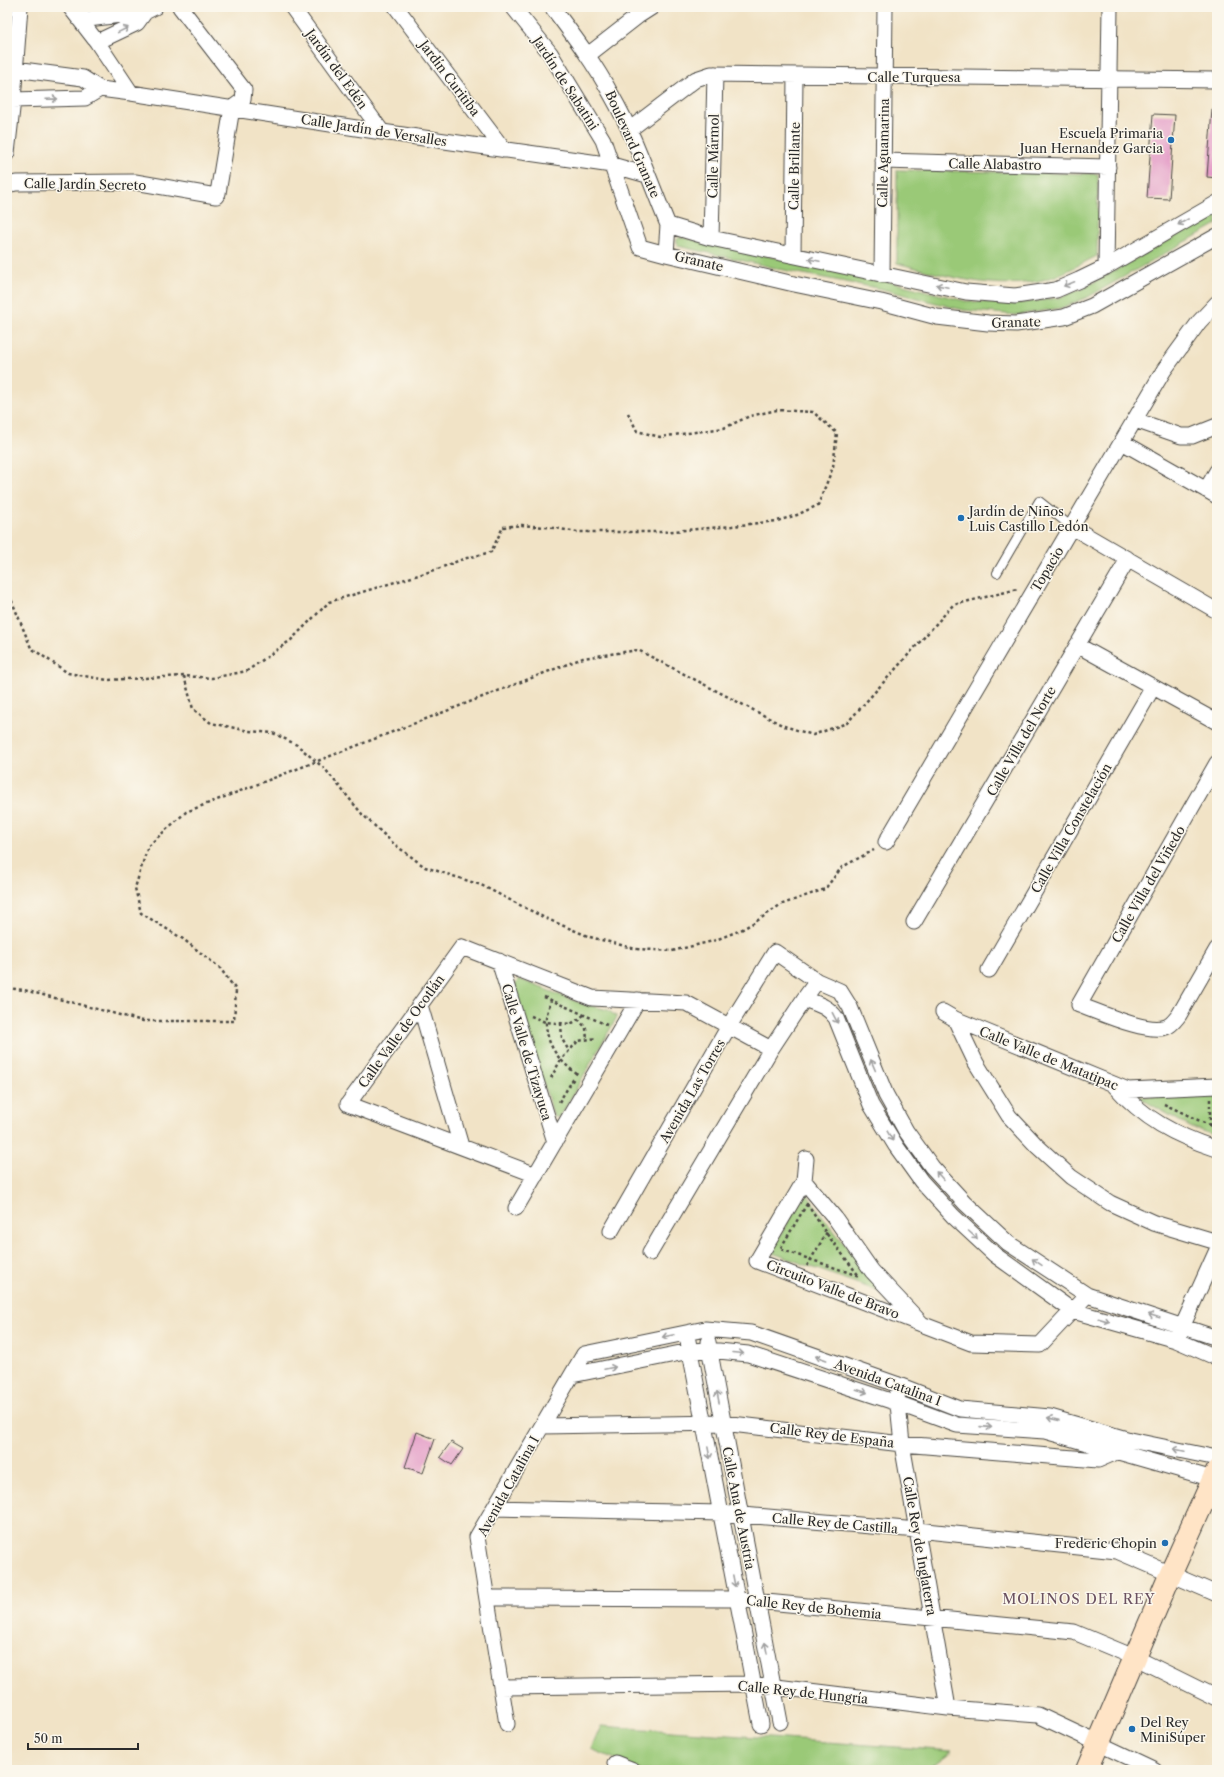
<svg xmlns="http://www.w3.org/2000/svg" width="1224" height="1777" viewBox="0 0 1224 1777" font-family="'Libre Caslon Text',serif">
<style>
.green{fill:#9ac977;stroke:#627a51}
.building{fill:#e39ac6}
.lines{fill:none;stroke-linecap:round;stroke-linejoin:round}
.lane-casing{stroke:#494742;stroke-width:10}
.street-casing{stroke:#494742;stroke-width:17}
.secondary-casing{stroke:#494742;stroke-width:24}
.path{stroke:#494742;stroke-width:2.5;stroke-dasharray:3 3;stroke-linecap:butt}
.lane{stroke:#fff;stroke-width:8}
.street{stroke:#fff;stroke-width:15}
.secondary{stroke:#ffe4c6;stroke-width:22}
.oneway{stroke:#a0a0a0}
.poi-dot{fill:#1f6fb2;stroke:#fbf7ec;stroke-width:1.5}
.labels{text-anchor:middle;stroke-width:3;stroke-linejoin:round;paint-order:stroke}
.street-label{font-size:13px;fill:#2b2b2b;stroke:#fbf7ec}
.poi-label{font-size:13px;fill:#2b2b2b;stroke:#fbf7ec;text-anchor:end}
.neighbourhood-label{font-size:14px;letter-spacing:1px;fill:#6b5261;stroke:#fbf7ec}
</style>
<rect width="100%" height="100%" fill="#fbf7ec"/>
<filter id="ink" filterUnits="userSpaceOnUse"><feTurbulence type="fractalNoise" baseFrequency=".025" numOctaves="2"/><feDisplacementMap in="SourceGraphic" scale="8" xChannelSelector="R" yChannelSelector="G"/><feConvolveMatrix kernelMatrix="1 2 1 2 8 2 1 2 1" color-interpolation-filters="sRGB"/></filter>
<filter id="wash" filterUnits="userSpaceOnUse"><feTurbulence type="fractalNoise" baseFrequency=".012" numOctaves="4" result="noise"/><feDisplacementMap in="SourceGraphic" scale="16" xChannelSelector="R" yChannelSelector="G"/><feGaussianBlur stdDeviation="0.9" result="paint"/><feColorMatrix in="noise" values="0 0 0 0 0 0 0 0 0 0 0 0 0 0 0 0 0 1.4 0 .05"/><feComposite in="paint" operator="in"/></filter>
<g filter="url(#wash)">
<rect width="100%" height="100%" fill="#f1e3c6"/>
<path class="green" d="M897,170L1098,174L1097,256C1078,265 1059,277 1038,281C991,290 942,275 897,263Z
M1217,213V224L1088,297L1061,308L1016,315L963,310L882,289L793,272L678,246L676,240L680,237L795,262L884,280L965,301L1015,304L1058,298L1084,288Z
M519,979L580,1003L608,1010L617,1017L560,1117H554L514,987Z
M1217,1093V1136L1190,1127L1138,1097Z
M806,1192C830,1229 859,1262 889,1295L770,1252Z
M601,1726L953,1751L927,1770H642L591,1749Z"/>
<g id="blocks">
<path class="building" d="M1212,109H1217V178L1207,177Z
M1153,114L1175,115L1169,199L1147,198Z
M417,1432L435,1439L423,1473L405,1467Z
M451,1442L463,1449L452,1465L440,1457Z"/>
</g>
</g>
<g filter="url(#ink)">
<use href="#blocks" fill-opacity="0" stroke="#494742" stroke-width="1"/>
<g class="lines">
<defs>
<path id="lane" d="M997,573L1039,501L1072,527"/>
<path id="street" d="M70,7L97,42L131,93
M292,7L382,132
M396,7L504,150
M513,7L550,53L603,140L640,247L666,254
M552,7C574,36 595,64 612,96C635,136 650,182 668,225
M80,20L145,12L155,7
M97,42L137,23L145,12
M588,55L638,16L652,7
M15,69L83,78L100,89L131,93L382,132L612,165L647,175
M13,100L85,98L100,89
M629,130L696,79L711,74L1217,80
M7,153L13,100L20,7
M883,161L1108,167
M7,185L16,183L135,182L216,196L218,193L232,108L243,100L244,90L180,7
M1217,203L1106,267L1079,280L1056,290L1015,296L966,292L711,238L668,225L666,254L794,284L881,302L937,317L988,323L1016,324L1064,317L1092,306L1217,236
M711,238L715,74
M793,255L795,76
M1106,267L1110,7
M882,275L885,7
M1135,420L1181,436H1192L1217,426
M1122,442L1217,496
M1206,490L1217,471
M1072,527L1217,611
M1077,645L1217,722
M1217,763L1079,1005C1099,1012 1147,1034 1166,1027C1172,1025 1175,1020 1179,1015L1217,949
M886,842L1164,370L1199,322L1217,303
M914,922L1128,559
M499,961L555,1142
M989,970L1153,687
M804,999C817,1004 828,1006 836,1018L871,1105L896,1146L921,1181L953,1216L995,1255L1073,1311L1176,1340L1213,1356L1217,1359
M420,1005L461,1146
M943,1012L955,1019L1128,1090L1217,1086
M955,1019L976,1063L1009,1116L1037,1146L1071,1177L1110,1203L1154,1223L1217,1242
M1114,1085C1144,1119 1174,1135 1217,1149
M536,1175L348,1104L462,947L592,998L686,1003L771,1049
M804,1181L806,1159
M516,1208L638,1000
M611,1231L729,1026L775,952L817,981L840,991L850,1007L886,1095L906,1131L932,1167L965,1203L1008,1243L1087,1295L1217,1338
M650,1253L771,1049L804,999L817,981
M921,1323L872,1271L835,1218L804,1181L757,1261L971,1343L1040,1345L1087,1295
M1179,1334L1217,1250
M688,1341L761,1724
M708,1342L780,1722
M572,1375L690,1351L709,1350L748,1354L897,1403L957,1425L1045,1431L1213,1479
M897,1394L902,1444L948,1708
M542,1426L723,1423L902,1444L1098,1460L1121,1450
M494,1508L721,1513L917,1530L1117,1551L1217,1594
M487,1598L737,1599L1074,1632L1134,1657L1217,1698
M501,1687L753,1684L948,1708L1038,1715L1155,1770
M507,1724L477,1537L584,1354L705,1329L751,1333L896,1384L960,1409L1050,1417L1130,1440L1217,1458
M615,1763L633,1770"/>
<path id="secondary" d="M1087,1770L1171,1573L1217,1471"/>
</defs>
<use href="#lane" class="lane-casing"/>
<use href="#street" class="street-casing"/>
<use href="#secondary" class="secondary-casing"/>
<path class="path" d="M7,589L31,648L68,673L107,680L184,676L212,678L247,671L291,640L329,602L435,570L463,559L491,552L503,527L522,525L555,528L577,532H662L732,526L777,521L797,515L818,505L833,467L837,433L813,412L777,410L750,416L724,428L660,437L637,431L628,413
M184,676L193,709L211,723L249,731L273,733L297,745L325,769L362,814L394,844L425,867L481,885L545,918L590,937L636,949L672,951L713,941L741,930L760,919L780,905L825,889L842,867L874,850
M7,988L24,990L143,1021H234L236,990L220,968L183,939L141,913L135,888L148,846L186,812L583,658L638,650L784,726L813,735L847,723L953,605L1018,589
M544,997L607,1025
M551,999C550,1006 545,1016 546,1023C547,1048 560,1061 578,1075
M531,1016L545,1022L571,1024L584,1015
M578,1019L586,1028L587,1040
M561,1023L562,1039L569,1051
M551,1078L560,1061L578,1041L597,1038
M1210,1099V1127
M559,1102L574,1078
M1164,1104L1217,1129
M807,1204L826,1233L859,1276L780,1249Z
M807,1266L827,1232"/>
<use href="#lane" class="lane"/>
<use href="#street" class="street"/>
<use href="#secondary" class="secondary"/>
</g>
<defs><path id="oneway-shaft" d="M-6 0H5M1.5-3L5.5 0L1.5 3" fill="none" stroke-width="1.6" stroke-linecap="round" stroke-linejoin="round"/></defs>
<g class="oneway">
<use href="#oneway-shaft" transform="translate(123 30) rotate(-26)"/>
<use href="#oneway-shaft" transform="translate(52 99) rotate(-2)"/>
<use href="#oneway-shaft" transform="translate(1183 222) rotate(150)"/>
<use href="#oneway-shaft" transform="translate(814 260) rotate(-168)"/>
<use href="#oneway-shaft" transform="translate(1069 284) rotate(158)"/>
<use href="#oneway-shaft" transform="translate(942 286) rotate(-168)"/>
<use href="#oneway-shaft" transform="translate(835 1018) rotate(63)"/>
<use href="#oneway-shaft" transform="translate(873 1065) rotate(-113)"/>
<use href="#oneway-shaft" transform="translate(890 1136) rotate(60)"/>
<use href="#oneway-shaft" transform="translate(940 1176) rotate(-132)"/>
<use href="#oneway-shaft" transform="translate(973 1235) rotate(42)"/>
<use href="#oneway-shaft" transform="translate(1037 1262) rotate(-146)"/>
<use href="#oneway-shaft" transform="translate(1154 1316) rotate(-163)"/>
<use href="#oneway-shaft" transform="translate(1104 1320) rotate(16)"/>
<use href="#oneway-shaft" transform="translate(668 1336) rotate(168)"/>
<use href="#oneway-shaft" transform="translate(738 1353) rotate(5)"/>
<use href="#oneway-shaft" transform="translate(821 1358) rotate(-161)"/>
<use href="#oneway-shaft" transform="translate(610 1368) rotate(-12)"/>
<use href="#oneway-shaft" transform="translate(862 1391) rotate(18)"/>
<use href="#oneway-shaft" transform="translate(718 1397) rotate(-101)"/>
<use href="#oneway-shaft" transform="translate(1053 1419) rotate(-167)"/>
<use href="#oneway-shaft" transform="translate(986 1427) rotate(4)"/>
<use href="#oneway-shaft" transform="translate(1179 1450) rotate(-168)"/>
<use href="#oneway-shaft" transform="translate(709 1453) rotate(79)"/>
<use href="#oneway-shaft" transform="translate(734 1581) rotate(79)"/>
<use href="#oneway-shaft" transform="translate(766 1648) rotate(-101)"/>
</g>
</g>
<g class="poi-dot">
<circle cx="1171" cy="140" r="4"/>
<circle cx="961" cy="518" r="4"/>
<circle cx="1165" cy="1543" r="4"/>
<circle cx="1132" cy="1729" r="4"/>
</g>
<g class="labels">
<g class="street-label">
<text transform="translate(337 69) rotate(54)" y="5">Jardín del Edén</text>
<text x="914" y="82">Calle Turquesa</text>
<text transform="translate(450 78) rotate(53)" y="5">Jardín Curitiba</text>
<text transform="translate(566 83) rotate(57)" y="5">Jardín de Sabatini</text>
<text transform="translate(374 130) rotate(9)" y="5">Calle Jardín de Versalles</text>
<text transform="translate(633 144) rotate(66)" y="5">Boulevard Granate</text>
<text transform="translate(883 153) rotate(-89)" y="5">Calle Aguamarina</text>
<text transform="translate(713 156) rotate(-89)" y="5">Calle Mármol</text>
<text transform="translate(995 164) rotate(1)" y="5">Calle Alabastro</text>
<text transform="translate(794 166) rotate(-89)" y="5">Calle Brillante</text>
<text transform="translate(85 184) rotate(1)" y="5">Calle Jardín Secreto</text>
<text transform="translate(699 261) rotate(13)" y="5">Granate</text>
<text transform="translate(1016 322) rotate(-2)" y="5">Granate</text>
<text transform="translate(1047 569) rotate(-59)" y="5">Topacio</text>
<text transform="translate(1021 741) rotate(-60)" y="5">Calle Villa del Norte</text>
<text transform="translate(1071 828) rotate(-60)" y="5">Calle Villa Constelación</text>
<text transform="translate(1148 884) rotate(-60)" y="5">Calle Villa del Viñedo</text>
<text transform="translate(401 1031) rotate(-54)" y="5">Calle Valle de Ocotlán</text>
<text transform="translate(527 1052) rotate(73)" y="5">Calle Valle de Tizayuca</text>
<text transform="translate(1049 1058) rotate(22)" y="5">Calle Valle de Matatipac</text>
<text transform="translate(692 1091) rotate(-60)" y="5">Avenida Las Torres</text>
<text transform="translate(833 1289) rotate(21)" y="5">Circuito Valle de Bravo</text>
<text transform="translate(888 1382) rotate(20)" y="5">Avenida Catalina I</text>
<text transform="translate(832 1435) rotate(7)" y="5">Calle Rey de España</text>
<text transform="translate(508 1486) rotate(-61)" y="5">Avenida Catalina I</text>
<text transform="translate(739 1508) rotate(79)" y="5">Calle Ana de Austria</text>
<text transform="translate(835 1523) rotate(5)" y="5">Calle Rey de Castilla</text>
<text transform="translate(920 1546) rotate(80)" y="5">Calle Rey de Inglaterra</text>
<text transform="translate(814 1607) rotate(6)" y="5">Calle Rey de Bohemia</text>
<text transform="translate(803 1692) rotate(6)" y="5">Calle Rey de Hungría</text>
</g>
<g class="poi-label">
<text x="1163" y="138">Escuela Primaria<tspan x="1163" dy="15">Juan Hernandez Garcia</tspan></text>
<text x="969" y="516" text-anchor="start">Jardín de Niños<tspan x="969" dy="15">Luis Castillo Ledón</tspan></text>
<text x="1157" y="1548">Frederic Chopin</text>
<text x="1140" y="1727" text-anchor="start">Del Rey<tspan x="1140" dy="15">MiniSúper</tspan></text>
</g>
<g class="neighbourhood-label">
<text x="1079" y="1604">MOLINOS DEL REY</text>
</g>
</g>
<rect width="1224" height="1777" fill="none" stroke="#fbf7ec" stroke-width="24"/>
<path d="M28 1743v6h110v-6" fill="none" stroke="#2b2b2b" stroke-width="2"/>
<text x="34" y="1743" font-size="12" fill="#2b2b2b" stroke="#fbf7ec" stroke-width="3" paint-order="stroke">50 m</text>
</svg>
